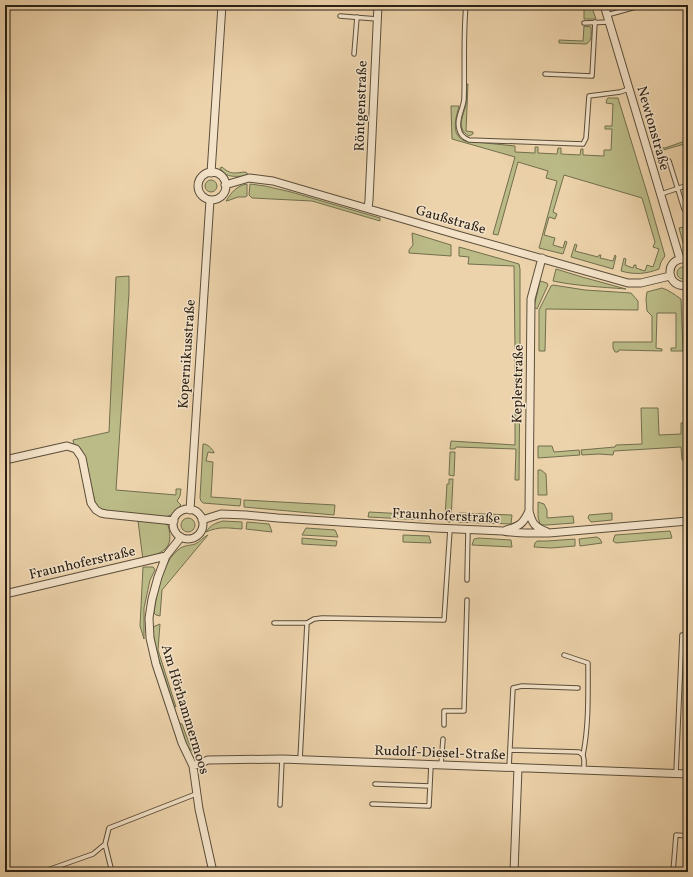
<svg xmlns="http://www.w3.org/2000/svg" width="693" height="877" viewBox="0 0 693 877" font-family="Vollkorn,serif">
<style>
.green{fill:#bbbb87;stroke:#726e4e}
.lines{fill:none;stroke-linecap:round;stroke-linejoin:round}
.lane-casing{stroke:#5b4e3b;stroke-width:5.5}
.street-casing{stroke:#5b4e3b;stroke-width:9}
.lane{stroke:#f3e2c8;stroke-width:3.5}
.street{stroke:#f3e2c8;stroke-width:7}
.labels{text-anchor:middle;stroke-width:3;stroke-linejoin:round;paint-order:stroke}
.street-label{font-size:14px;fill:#2a2116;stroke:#f3e2c8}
</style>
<rect width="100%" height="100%" fill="#edd3ab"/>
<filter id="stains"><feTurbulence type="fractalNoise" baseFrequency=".005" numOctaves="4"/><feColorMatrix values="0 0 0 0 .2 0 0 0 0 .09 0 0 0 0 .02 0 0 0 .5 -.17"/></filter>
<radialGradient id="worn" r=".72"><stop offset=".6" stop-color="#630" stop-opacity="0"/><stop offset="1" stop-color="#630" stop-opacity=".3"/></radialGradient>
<path class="green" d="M584,5H591L596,19H584Z
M584,26L591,27C591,33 593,41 586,44L559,43V40L583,41Z
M467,84H468L466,131L473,132V134L469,136C455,128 464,115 466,104C467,97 466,90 467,84Z
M608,98H618L648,196L665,256L661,262L659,269C646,274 635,275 621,271L624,258L626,259L625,265L633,268L634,265H636V268L645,271L647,265L653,267L659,249L653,247L655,242L642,198L564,175L553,212L557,214L555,219L549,217L544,235L555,238L553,245L563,248L565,241L567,242L563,254L539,248L557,181L546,178L548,171L518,162L498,235L493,234L515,157L452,139L451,106H459C456,118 450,135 465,141L515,146V152L535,153V147H538V153L557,154L558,148H561V154L580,155L581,149H583V155L604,156V150H611L612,129H605V126H612L613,104L606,103L607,99Z
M652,138C656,143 658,148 665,148L688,140V143L656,152Z
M222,167C231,175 234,173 245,172L247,173L248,176C236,176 226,179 220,168Z
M205 186a6 6 0 1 1 12 0a6 6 0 1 1-12 0Z
M247,184V196L245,197H238L227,201H226C232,192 236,186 247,184Z
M250,184L265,186L291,192L380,218V221L312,201L252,198L249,195Z
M688,226V228L686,229L688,238V252L685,250L679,228Z
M412,233L451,245V256L409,253V250L413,245Z
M575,244L577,245L575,251L598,257L599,255H601L600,258L613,261L615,255L616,256L613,269L571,257Z
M459,247L519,264L520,269V349H515L514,266L468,264L469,257L459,256Z
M677 273a6 6 0 1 1 12 0a6 6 0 1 1-12 0Z
M556,269L582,277L626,289C601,287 577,286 553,281Z
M129,276V293L116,490L176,495V489H181L180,496L177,501L181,505L171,515L165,517L107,511L99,508L95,502L84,456L81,449L74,445L73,440L109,432L116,277Z
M540,281L547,283L548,285L537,309L534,307Z
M553,285L585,290L631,293L638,301V310L546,309L545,351H539V310L551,286Z
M662,288C669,290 675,295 681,299L683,351H671V348H676V313H657L656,348L662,349V351L619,350L618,352H615L613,348V342H652V316L647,311L646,299L647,292Z
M515,357L520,358L519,480H515L516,449L456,447L455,449H450L451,441L515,445Z
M641,408H658L659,435L681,434V423L686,422L687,459L682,460L681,447L614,451L613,455L599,454L582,455L581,450L615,447L616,445L642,444Z
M203,444C208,444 211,448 214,452V453L208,452L206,461L213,462L211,497L241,499L240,506L203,503L201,501L200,498Z
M538,446H552L554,452L579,450L580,455L538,458Z
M450,452H455L454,476L449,475Z
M538,470H541L546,474L547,495H538Z
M449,479H453L451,520L450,522H448L446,520L445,517L447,484H449Z
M244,500L335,505L334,515L244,507Z
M538,502L544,504L547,510V518L573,516L574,523L546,525H543L540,524L538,517Z
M369,512L425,515V520L368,517Z
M459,513L512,515L511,524L458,522Z
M612,513V520L591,522L588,518L589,515Z
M181 525a7 7 0 1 1 14 0a7 7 0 1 1-14 0Z
M138,521L163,523L168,525C175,550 162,552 143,560Z
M223,521L242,522V529C227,528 220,526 206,532C210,525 216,523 223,521Z
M247,522L269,524L272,532L246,529Z
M306,528L335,530L336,532L338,537L302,535Z
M670,531L672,538L616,543L613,541L615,535Z
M208,535L162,590L160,616L156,615L154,613C156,595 163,561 178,550C183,545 189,546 195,544C200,542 203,537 208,535Z
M403,535L429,536L431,543L403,542Z
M597,537L600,539L602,543L580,546L579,539Z
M302,538L337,541L336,546L302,544Z
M479,538L511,540L512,547L472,545L474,539Z
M575,539V546L551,548L534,547L535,543L537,541H547Z
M143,567H153L154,568L155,570L150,580L144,608V639L140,626Z
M160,624L158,650L176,707L174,706L156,651L154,642L153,627Z
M179,723L182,724L189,743L193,749L201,755C186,753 183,735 179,723Z"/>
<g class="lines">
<defs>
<path id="lane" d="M466,5C463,36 465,68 464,99C463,110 456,118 459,129C460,135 464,138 469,140L583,144L586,138L589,96L620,92L629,89
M607,15L643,5
M340,16L377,19
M584,23L609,22
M354,54L357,17
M545,74L592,76L595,22
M669,161L684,209
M661,194L688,185
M467,580L468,530
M274,623H307L300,760
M307,623L314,619L322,618L444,620L450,529
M564,655L588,663C588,694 589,725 583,755
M444,725V711H464L467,600
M510,750L579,752L583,755L584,760V770
M441,765L443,739
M509,768L513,688L522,686L578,688
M676,773L682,635
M375,784L430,786
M372,804L429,806L431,765
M280,805L282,759
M105,844L112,872
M42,872L93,854L105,844L109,828L196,794
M673,872L676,835L688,836"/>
<path id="street" d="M604,5L680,259
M198 186a14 14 0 1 1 28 0a14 14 0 1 1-28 0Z
M211,173L222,5
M225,185L249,178L273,181L458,235L628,283H641L670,276
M368,208L369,200L378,5
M542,258L531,299L529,511C532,524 535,527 547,532
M688,259C663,255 665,290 688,285
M5,460L67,446L76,449L82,458L91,503L96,510L101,513L106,514L174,521
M173 524a15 15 0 1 1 30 0a15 15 0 1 1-30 0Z
M190,510L210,200
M202,520L221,514L246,515L278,518L435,528L503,531C518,534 534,533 549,533L688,521
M506,530C520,526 523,524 529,511
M181,537L166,556L158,577L152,599L149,618L150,638L156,664L182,743L193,766L199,809L213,872
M5,594L166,556
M193,766L208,760L282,759L688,774
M514,872L518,768"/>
</defs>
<use href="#lane" class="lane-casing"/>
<use href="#street" class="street-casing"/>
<use href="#lane" class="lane"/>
<use href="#street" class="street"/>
</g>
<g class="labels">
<g class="street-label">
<text transform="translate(360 106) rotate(-88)" y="5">Röntgenstraße</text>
<text transform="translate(654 128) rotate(74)" y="5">Newtonstraße</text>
<text transform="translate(451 219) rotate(16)" y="5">Gaußstraße</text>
<text transform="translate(186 354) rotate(-86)" y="5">Kopernikusstraße</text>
<text transform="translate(517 384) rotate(-89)" y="5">Keplerstraße</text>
<text transform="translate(446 515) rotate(3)" y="5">Fraunhoferstraße</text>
<text transform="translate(82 562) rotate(-13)" y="5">Fraunhoferstraße</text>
<text transform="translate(186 709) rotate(73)" y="5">Am Hörhammermoos</text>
<text transform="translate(440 752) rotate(2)" y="5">Rudolf-Diesel-Straße</text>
</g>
</g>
<rect width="693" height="877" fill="none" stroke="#edd3ab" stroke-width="20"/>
<rect x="6" y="6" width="681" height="865" fill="none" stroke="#2a2116" stroke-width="2"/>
<rect x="10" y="10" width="673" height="857" fill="none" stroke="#2a2116"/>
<rect width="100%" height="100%" filter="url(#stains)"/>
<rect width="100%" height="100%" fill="url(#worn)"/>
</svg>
